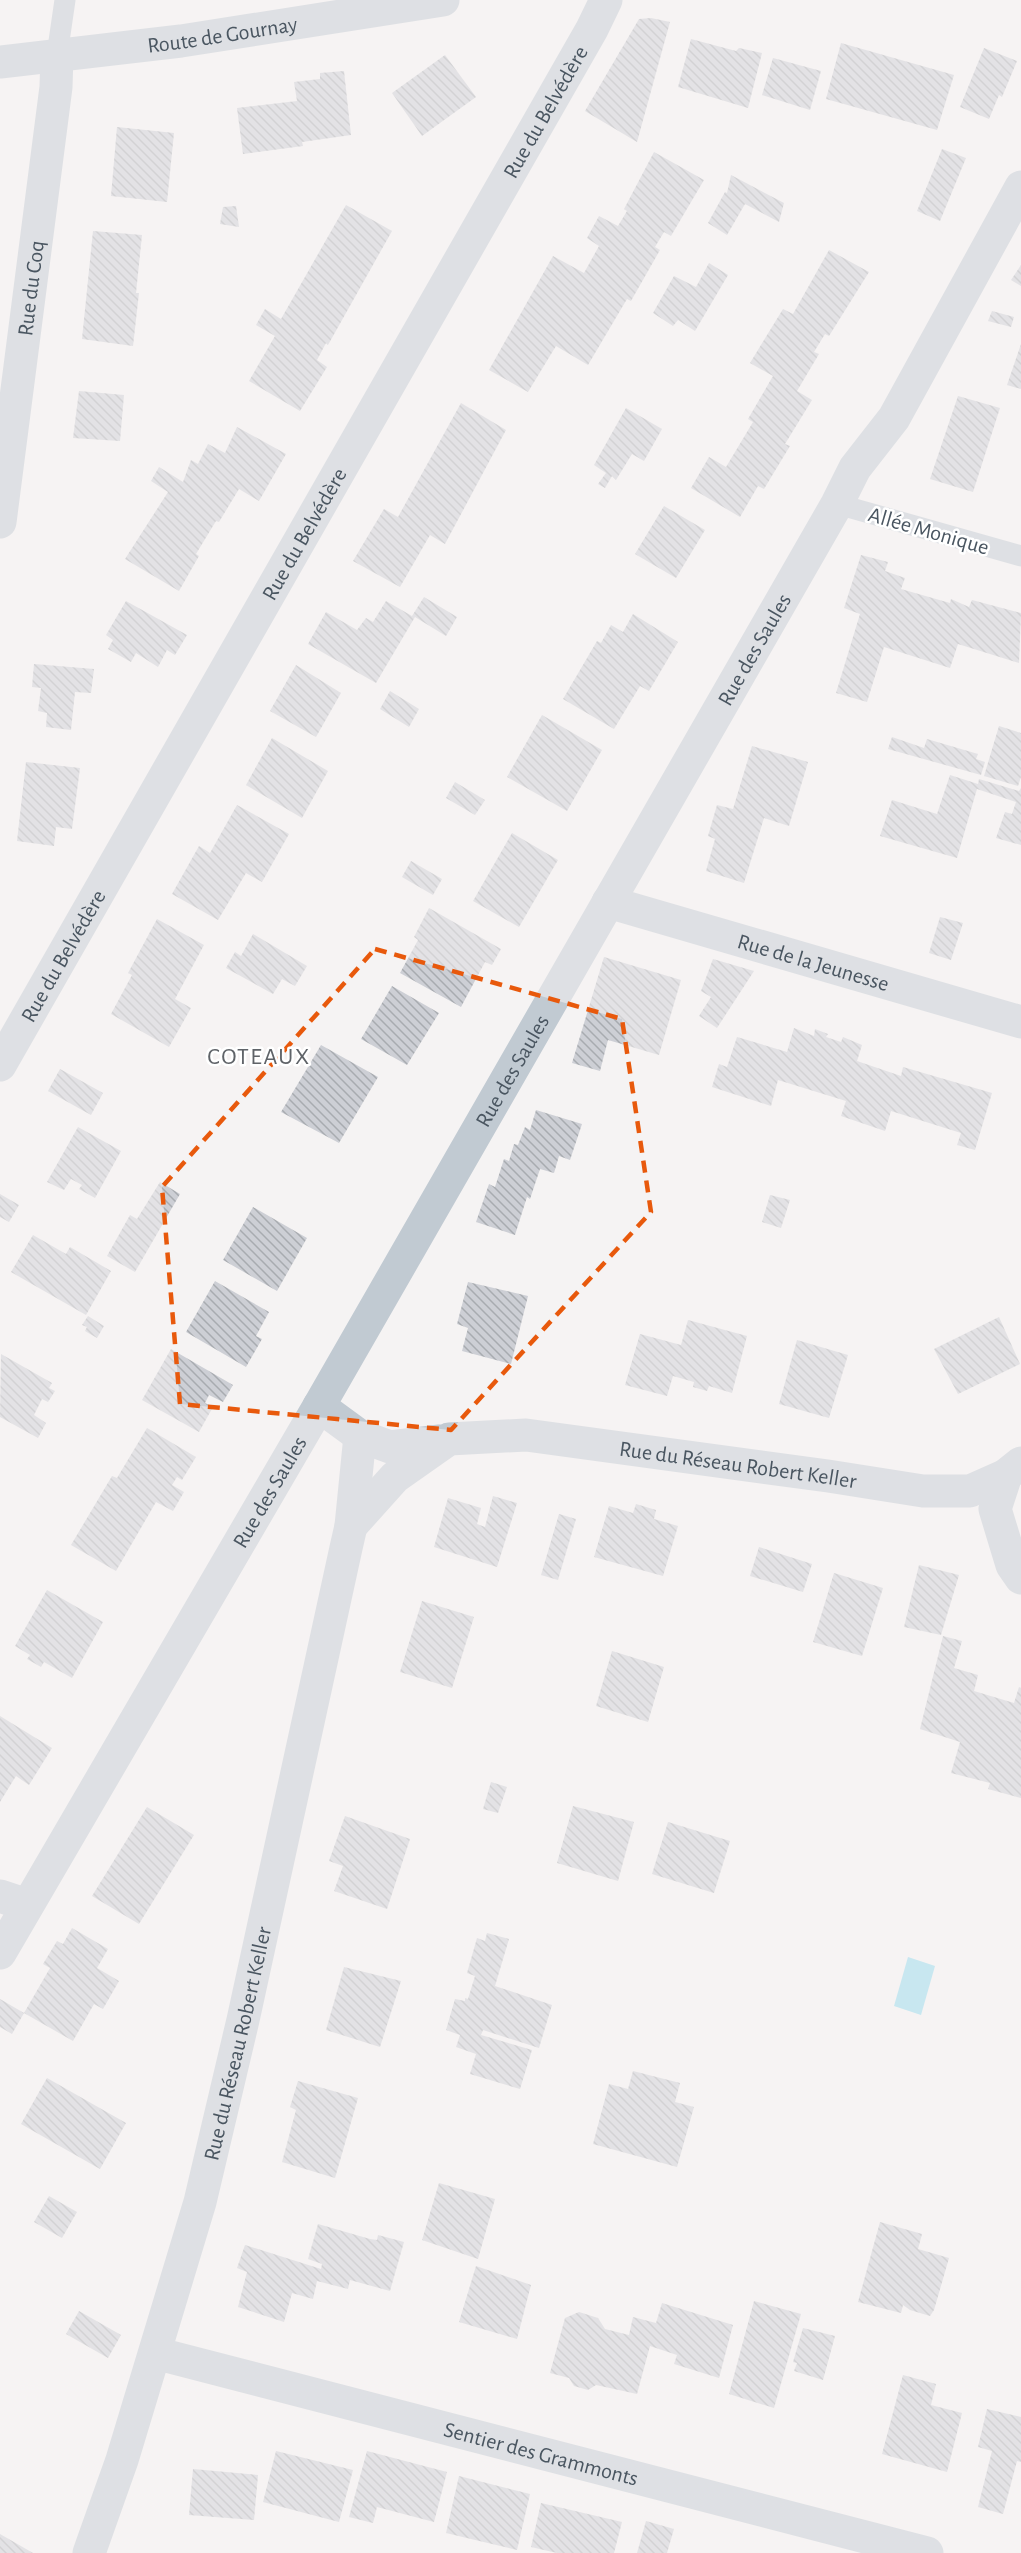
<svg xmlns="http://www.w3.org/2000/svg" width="1021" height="2553" viewBox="0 0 1021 2553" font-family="'Alegreya Sans',sans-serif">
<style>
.water{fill:#90daee}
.building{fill:url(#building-back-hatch)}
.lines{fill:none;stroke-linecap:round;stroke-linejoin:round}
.service{stroke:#c1cad2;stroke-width:21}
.minor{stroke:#c1cad2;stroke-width:33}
.tertiary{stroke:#c1cad2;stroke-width:33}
.marked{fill:none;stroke:#e8590c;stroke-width:4.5;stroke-dasharray:12 8;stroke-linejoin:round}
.labels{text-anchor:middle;stroke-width:5;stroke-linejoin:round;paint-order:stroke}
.street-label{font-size:22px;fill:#4a5661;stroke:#fff}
.neighbourhood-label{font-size:24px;letter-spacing:1.5px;fill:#5f6368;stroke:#fff}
</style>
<defs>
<pattern id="building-back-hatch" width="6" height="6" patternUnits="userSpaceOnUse" patternTransform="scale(1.5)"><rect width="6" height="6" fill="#cdcfd5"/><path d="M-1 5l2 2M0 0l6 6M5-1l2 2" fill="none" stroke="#a8abb0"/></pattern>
</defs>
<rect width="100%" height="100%" fill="#f5f3f3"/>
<path class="water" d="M908,1957L935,1966L921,2015L894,2006Z"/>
<path class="building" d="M651,18L670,22L637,142L585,111L639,19Z
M691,39L736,51L739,48L762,53L748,108L678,87Z
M841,43L954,75L937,130L826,99Z
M984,48L1017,61L1002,97L999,95L989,119L960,107Z
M445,55L476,97L422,136L392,93Z
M773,58L821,71L810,110L762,95Z
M344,71L351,135L302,142L303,146L243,154L237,108L297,101L294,82L320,79V73Z
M117,127L174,133L167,202L111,196Z
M942,149L966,158L940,221L917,211Z
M654,152L704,180L671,236L664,232L655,247L660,250L631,301L627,299L588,365L556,346L528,392L489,370L553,256L584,273L599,246L587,238L599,216L618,226L627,211L624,209Z
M731,175L784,203L779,222L745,204L727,235L708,223L725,192L727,193Z
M346,205L392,231L328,345L326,343L317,360L327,367L300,411L249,381L275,336L256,325L265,309L281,319Z
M236,206L239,227L220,224L223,207Z
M93,231L142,235L136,293H139L133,346L82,339Z
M829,250L869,272L829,336L825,334L814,352L819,354L797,391L812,400L785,444L790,446L764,489L758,486L740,517L691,488L709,457L726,467L753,422L748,419L773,376L750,363L783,309L793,314Z
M709,263L728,275L695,331L678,320L673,326L653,313L674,276L696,287Z
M1021,265V286L1011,280Z
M992,311L1014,317L1011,327L988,321Z
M1021,344V389L1007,385Z
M79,391L124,395L120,441L73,438Z
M958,396L1000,408L973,492L930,479Z
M461,403L506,430L445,544L430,535L400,587L353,561L384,509L398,517Z
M626,408L662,429L644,461L632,454L616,480L612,476L605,488L598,484L606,473L594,465Z
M237,427L286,454L259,501L239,489L219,522L216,521L196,554L199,556L179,591L125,559L168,492L151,481L159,467L183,482L191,460L198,464L208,444L225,453Z
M664,506L705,530L676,578L635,554Z
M861,555L888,562L885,571L905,578L901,589L950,603L951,599L969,607L972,600L1021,613L1019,663L958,644L950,668L884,647L867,702L836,693L860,614L844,608Z
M424,597L457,617L446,636L415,617L376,683L308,644L326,612L357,630L366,618L373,622L386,601L412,616Z
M126,601L187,635L175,655L167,650L158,667L136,653L131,662L108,649L113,640L106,635Z
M633,614L678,642L649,691L640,686L614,729L563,699L597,641L601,643L611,625L623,632Z
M34,664L94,669L91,693L75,692L71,730L46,727L47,713L38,711L41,688L32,687Z
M296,665L341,693L316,737L270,711Z
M390,691L419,709L409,727L380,709Z
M542,715L602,750L567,811L507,777Z
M999,726L1021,733V777L1018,786L984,776Z
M892,737L924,748L927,739L978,754L976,759L985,762L981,775L888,749Z
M272,738L328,771L302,818L246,785Z
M752,746L808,762L789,826L764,818L744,883L706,871L715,839L708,836L717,805L733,809Z
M26,762L80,768L72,829L56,827L54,846L17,841Z
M950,775L978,784L979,779L1019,791L1021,788V845L996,838L1005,812L1012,814L1016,802L977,789L957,858L880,836L892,800L937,814Z
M455,782L485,800L475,815L446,798Z
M237,805L289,834L262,882L246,873L218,920L172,894L199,846L210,853Z
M512,833L558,860L519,927L473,901Z
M411,861L442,879L433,895L402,877Z
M429,908L501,949L492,965L485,962L461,1007L400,973L418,940L414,937Z
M940,917L963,923L951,960L929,953Z
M157,919L204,945L175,999L191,1008L169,1047L111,1014L132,975L128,973Z
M253,934L307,966L295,986L282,979L273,994L226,968L235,952L241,956Z
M604,957L681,980L659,1055L608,1040L600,1071L572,1063Z
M713,959L754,971L717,1028L699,1016L711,997L701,991Z
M392,986L439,1013L407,1065L361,1039Z
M794,1028L814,1036L815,1029L828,1034L826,1037L841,1042L843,1037L862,1045L857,1061L901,1076L903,1067L992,1093L975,1150L957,1145L961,1133L891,1111L885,1131L841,1116L846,1101L778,1080L771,1106L712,1087L719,1064L727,1067L737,1037L787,1052Z
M321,1045L378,1077L339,1143L281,1112Z
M60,1069L103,1093L91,1115L48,1091Z
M536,1110L582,1124L570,1160L559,1156L554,1173L540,1169L530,1199L527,1197L515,1235L476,1222L489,1184L495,1187L504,1159L509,1161L514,1144L518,1145L525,1127L530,1130Z
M78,1127L121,1151L95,1198L79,1189L82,1185L71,1179L64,1190L47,1182Z
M160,1182L180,1194L135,1272L107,1256L130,1215L137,1219Z
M0,1194L19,1205L9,1222L0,1217Z
M770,1195L790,1200L781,1228L762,1222Z
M253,1207L307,1238L277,1291L223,1260Z
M33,1235L66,1254L70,1247L111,1271L86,1315L11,1272Z
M215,1281L269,1312L256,1336L262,1339L246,1367L186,1332Z
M468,1282L528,1296L511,1364L462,1351L468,1328L457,1324Z
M88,1316L104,1326L97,1338L85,1331L87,1327L82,1325Z
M999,1317L1020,1364L958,1394L934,1349Z
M688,1320L747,1336L732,1393L709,1386L707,1391L693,1387L694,1382L673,1376L667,1396L625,1385L640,1334L681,1345Z
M797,1340L848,1355L829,1418L779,1404Z
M171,1349L233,1385L223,1402L209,1395L205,1403L213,1407L199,1432L142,1400Z
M1,1354L52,1383L49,1388L55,1391L48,1402L42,1399L34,1415L46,1423L38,1438L0,1417Z
M147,1428L196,1457L182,1480L177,1477L172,1485L184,1492L173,1511L156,1502L116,1571L71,1545L112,1476L117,1478Z
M493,1496L517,1503L497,1567L434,1547L448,1498L481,1508L477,1524L485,1527Z
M636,1504L656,1510L654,1519L678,1526L663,1576L594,1557L609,1506L633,1513Z
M559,1514L576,1519L558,1580L541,1575Z
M759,1547L812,1564L803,1592L750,1576Z
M919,1565L959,1575L941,1635L904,1627Z
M834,1573L883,1588L862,1656L813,1642Z
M47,1590L103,1622L72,1678L44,1662L41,1667L27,1659L30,1655L15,1646Z
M422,1601L474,1617L452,1688L400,1672Z
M943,1636L962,1641L954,1668L978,1675L974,1691L1014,1703L1019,1687L1021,1688V1798L988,1789L990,1783L951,1773L960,1742L920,1729Z
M612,1651L664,1667L648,1722L596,1706Z
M0,1716L52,1748L29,1785L16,1776L0,1802Z
M491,1782L507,1787L498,1813L483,1809Z
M573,1806L634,1822L618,1881L557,1863Z
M147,1807L194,1835L139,1924L92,1896Z
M345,1816L410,1839L387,1909L334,1891L343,1866L329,1861Z
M668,1822L730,1841L714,1893L652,1874Z
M72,1928L108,1949L97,1968L119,1981L103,2009L94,2004L73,2041L24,2013L12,2034L0,2027V1999L24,2013L50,1968L43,1964L57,1941L63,1944Z
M487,1933L509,1939L495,1986L552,2005L539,2048L483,2030L481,2035L532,2050L520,2089L470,2074L476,2054L456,2047L460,2035L446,2030L455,1999L465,2001V1998L468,1999L475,1976L467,1973L477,1938L485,1941Z
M344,1967L401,1981L380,2047L326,2030Z
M633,2071L680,2083L675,2102L694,2107L677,2167L593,2144L609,2084L628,2089Z
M47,2078L126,2123L100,2169L21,2124Z
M298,2081L358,2098L335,2178L282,2162L296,2110L290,2107Z
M439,2183L495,2199L478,2259L422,2240Z
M49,2196L77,2212L62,2238L34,2222Z
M880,2222L922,2234L918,2249L949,2258L934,2310L930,2316L910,2310L903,2305L901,2313L858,2302Z
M318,2224L370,2239L377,2240L378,2235L404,2242L390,2291L350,2280L348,2289L317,2281L313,2299L292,2293L284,2322L238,2307L247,2272L237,2268L245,2245L321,2269L322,2264L308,2259Z
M476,2266L531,2285L517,2339L459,2322Z
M754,2301L801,2314L774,2408L729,2394Z
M662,2303L733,2325L719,2378L674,2364L677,2355L650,2346L637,2394L596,2385L588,2390L574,2386L569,2378L550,2373L565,2318L579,2312L598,2318L605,2329L629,2335L633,2317L656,2323Z
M79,2311L121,2335L108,2358L66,2334Z
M803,2328L835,2336L823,2380L794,2371L797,2363L793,2362Z
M903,2375L936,2384L931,2405L962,2413L947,2472L882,2454Z
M987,2409L1021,2417V2462L1017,2461L1003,2514L978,2507L992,2451L978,2447Z
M276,2451L353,2470L339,2522L263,2502Z
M367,2451L447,2472L434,2522L377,2507L373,2523L349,2517Z
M193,2469L258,2475L254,2520L189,2515Z
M459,2476L530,2494L517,2550L446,2533Z
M541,2503L622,2522L614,2553H557L531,2547Z
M646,2521L674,2529L667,2553H637Z
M0,2534L33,2553H0Z"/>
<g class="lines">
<path class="service" d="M57,55L65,0
M837,504L1021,556"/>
<g class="minor">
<path id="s1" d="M0,522L56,87L57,55"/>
<path id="s2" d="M608,902L1021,1022"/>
<path id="s3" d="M0,1065L592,29L606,0"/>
<path d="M319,1406L360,1436L390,1447L440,1441"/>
<path d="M1006,1475L995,1509L1012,1565L1021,1578"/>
<path id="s4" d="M351,1526L395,1477L449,1439L526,1435L828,1476L923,1491H970L1006,1475L1021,1463"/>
<path d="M0,1896L27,1905"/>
<path id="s5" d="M0,1953L319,1406L837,504L855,468L894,418L1021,187"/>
<path id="s6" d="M155,2353L927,2553"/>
<path id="s7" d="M89,2553L122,2460L200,2202L243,2020L346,1548L351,1526L360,1436"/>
</g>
<path class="tertiary" id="s8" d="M0,62L181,41L443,0"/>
</g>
<path d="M0 0H1021V2553H0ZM375,949L622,1019L651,1212L451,1430L180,1404L162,1187Z" fill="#f5f3f3" fill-opacity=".55" fill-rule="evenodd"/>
<path class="marked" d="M375,949L622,1019L651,1212L451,1430L180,1404L162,1187Z"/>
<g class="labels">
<g class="street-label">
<text dy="8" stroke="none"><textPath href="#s8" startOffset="224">Route de Gournay</textPath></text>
<text dy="8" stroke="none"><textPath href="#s3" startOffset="1098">Rue du Belvédère</textPath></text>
<text dy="8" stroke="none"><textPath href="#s1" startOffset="236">Rue du Coq</textPath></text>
<text transform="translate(929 530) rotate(16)" y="8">Allée Monique</text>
<text dy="8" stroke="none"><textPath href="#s3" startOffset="612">Rue du Belvédère</textPath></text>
<text dy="8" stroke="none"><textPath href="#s5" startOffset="1506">Rue des Saules</textPath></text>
<text dy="8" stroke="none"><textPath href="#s3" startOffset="126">Rue du Belvédère</textPath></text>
<text dy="8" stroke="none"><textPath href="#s2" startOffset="214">Rue de la Jeunesse</textPath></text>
<text dy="8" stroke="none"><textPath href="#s5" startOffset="1020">Rue des Saules</textPath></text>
<text dy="8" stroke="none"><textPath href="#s4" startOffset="423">Rue du Réseau Robert Keller</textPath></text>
<text dy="8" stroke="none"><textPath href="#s5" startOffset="534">Rue des Saules</textPath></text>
<text dy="8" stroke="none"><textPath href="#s7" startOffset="531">Rue du Réseau Robert Keller</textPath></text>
<text dy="8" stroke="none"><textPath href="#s6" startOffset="399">Sentier des Grammonts</textPath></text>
</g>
<g class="neighbourhood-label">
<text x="259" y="1064">COTEAUX</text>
</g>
</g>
</svg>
